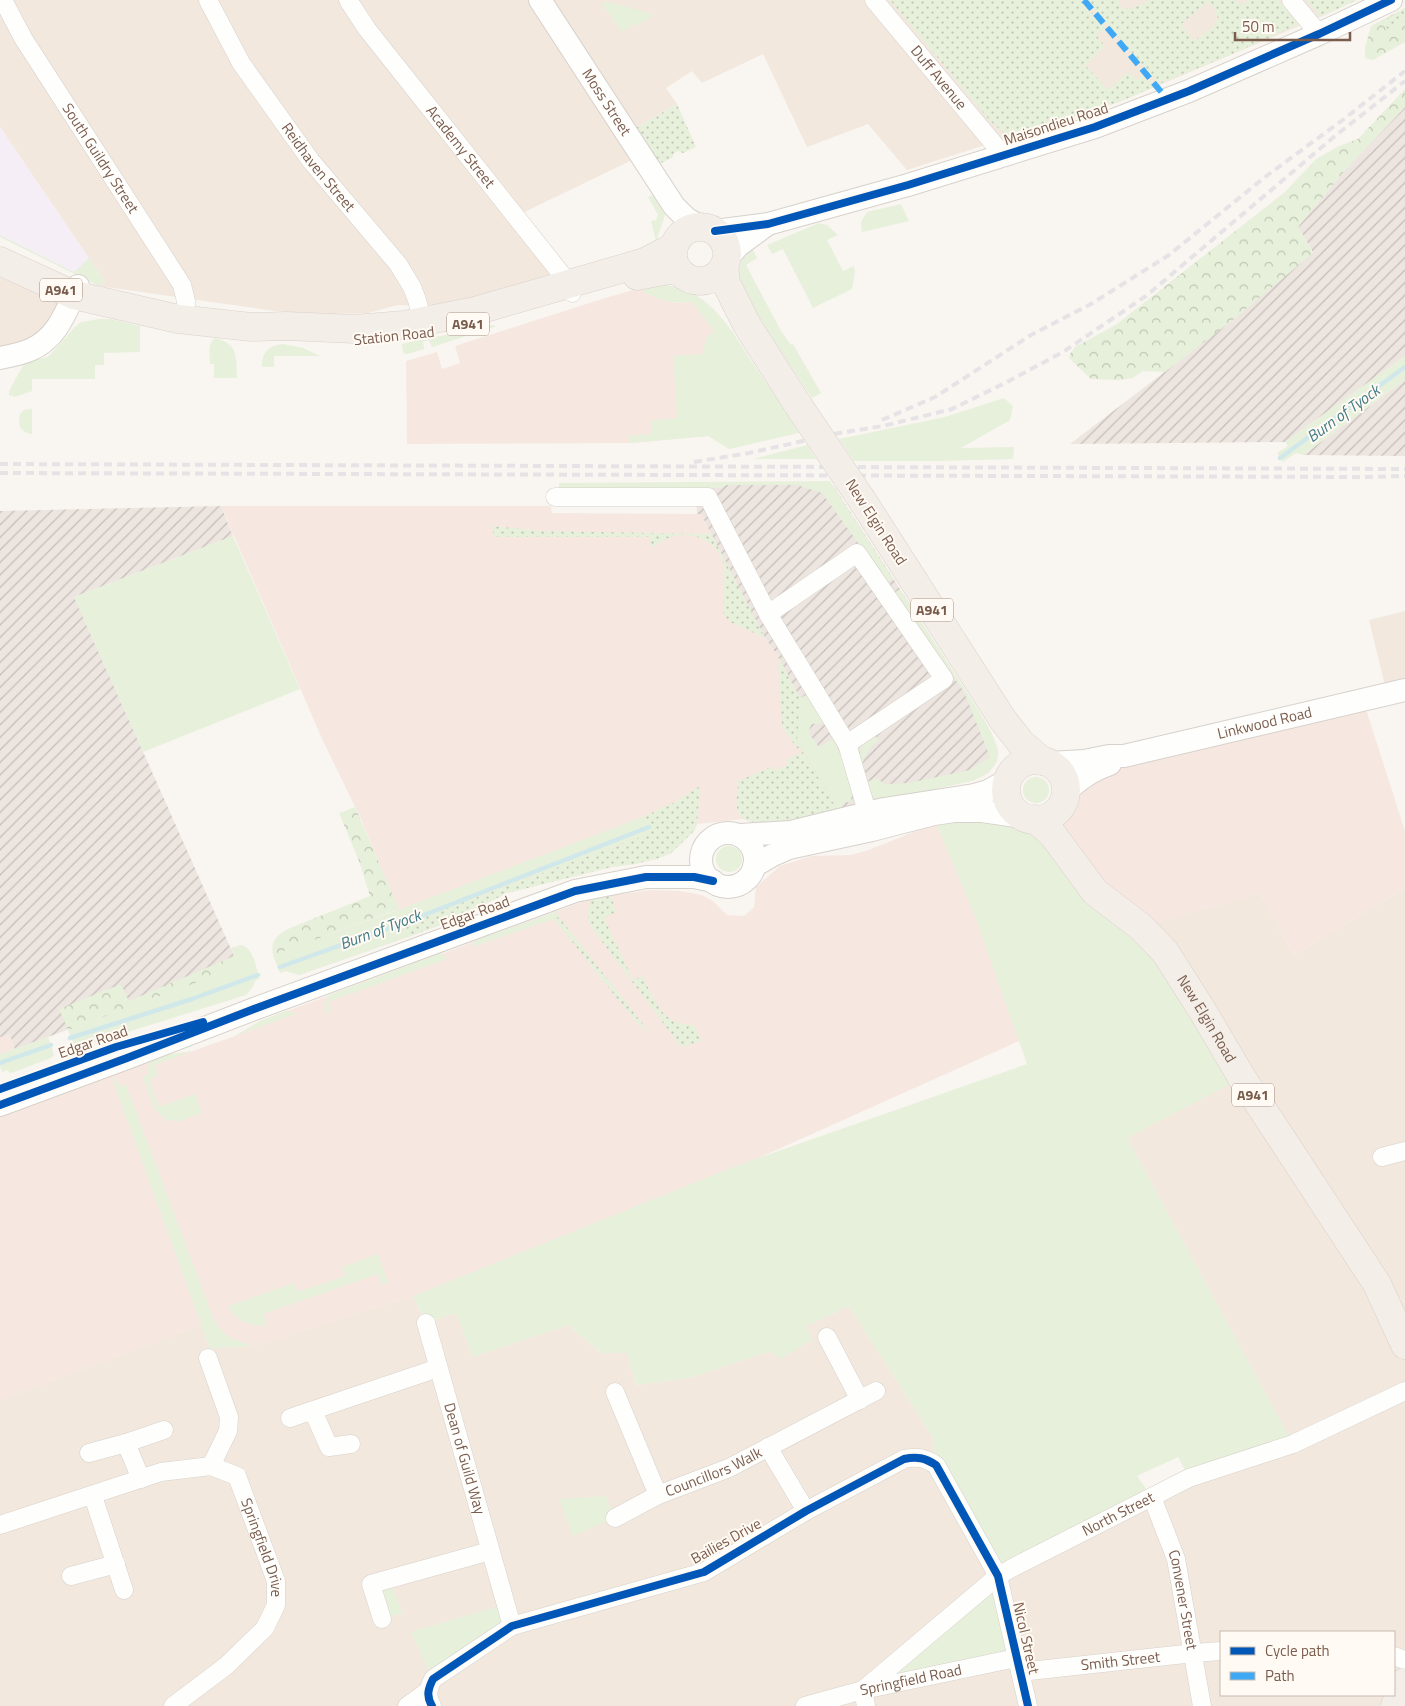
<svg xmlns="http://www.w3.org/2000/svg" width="1405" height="1706" viewBox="0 0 1405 1706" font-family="'Titillium Web',sans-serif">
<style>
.residential{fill:#f2e8de;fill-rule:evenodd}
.commercial{fill:#f6e8e1}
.industrial{fill:url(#industrial-furrows)}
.education{fill:#f6eef6}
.green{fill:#e7f0db}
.forest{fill:url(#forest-crowns)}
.garden{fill:url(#garden-dots);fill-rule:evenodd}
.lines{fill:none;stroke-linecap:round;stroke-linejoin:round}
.stream{stroke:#d0e8ea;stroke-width:4.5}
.minor-casing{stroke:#d7d1cb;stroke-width:19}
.tertiary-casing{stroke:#d7d1cb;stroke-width:24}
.primary-casing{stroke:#dad1cc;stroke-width:29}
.minor{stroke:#fefefd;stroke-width:18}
.tertiary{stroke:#fefefd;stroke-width:22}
.primary{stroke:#f3eee8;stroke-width:28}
.rail{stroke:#e6e3e7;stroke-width:4;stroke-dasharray:8 5;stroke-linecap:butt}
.primary-bridge-casing{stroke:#dad1cc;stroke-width:29;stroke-linecap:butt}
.primary-bridge{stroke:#f3eee8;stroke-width:28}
.quiet{stroke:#3fa9f5;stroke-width:6;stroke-dasharray:12 6;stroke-linecap:butt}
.cycleway-casing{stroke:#fffaf3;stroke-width:11}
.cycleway{stroke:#0057b8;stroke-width:8}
.labels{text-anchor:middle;stroke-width:4;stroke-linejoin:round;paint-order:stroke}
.shield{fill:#fffaf3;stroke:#a28b7f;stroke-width:1}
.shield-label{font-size:14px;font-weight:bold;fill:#7a5c4d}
.street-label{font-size:15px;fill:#7a5c4d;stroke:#fffaf3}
.water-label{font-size:16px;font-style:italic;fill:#437c86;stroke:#fffaf3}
</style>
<defs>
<pattern id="industrial-furrows" width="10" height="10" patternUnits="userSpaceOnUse" patternTransform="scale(1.25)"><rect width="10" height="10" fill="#ede5e0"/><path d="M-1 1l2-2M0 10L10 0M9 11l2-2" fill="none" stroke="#c5bdb8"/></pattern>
<pattern id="forest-crowns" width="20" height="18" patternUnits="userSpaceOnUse" patternTransform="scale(1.25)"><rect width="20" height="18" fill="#e7f0db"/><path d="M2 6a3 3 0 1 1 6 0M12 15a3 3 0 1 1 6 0" fill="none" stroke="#c0c6b4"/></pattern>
<pattern id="garden-dots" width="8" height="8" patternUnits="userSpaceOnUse" patternTransform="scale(1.25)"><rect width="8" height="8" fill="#e7f0db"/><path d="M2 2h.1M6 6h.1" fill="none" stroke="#c0c6b4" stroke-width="1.8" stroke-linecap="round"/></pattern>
</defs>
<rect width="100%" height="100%" fill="#f9f5f0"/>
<path class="residential" d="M0,0H1357L1325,15L1119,102L907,170L868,124L807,147L763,54L702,83L692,71L666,88L677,104L636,128L632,160L510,219L552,274L445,307L398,305L368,313L328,314L275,311L99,286L105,282L0,127Z
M0,256L78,286L60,325L0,358Z
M1405,611V690L1387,694L1369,620Z
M1405,888V1706H0V1400L201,1325L210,1349L253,1346L413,1296L426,1323L456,1313L473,1357L568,1325L601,1353H627L636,1385L690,1378L771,1351L806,1326L849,1306L932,1436L936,1465L998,1576L1181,1481L1292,1443L1127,1138L1141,927L1260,893L1294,955ZM1221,1632H1394V1695H1221Z"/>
<path class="commercial" d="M643,287L676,303L692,302L714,331L708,436L631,443L407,444L406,361L437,352L442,369L460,363L455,346L602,299Z
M221,506H551L552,513L701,514L765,638L778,656L838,811L749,821L743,819L697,824L694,831L681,844L670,854L656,859L635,864L612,867L507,893L457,919L408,937L299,975L286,971L280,973L273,955L398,910L361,819L323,741Z
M1363,700L1405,831V888L1294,955L1260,893L1141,927L1045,818L1053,814L1063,803L1065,782L1063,778L1124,756Z
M936,823L1028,1037L752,1161L413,1296L253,1346L210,1349L201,1325L0,1400V1116L168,1055L193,1051L235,1036L260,1021L592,898L651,890L680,891L702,895L713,901L727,915L744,916L754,907L756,887L780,866L811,856L850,855L866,851Z
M10,1035L15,1049L0,1054V1037Z"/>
<path class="industrial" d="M1405,107V356L1285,442L1070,444L1234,319L1313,252L1298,227L1346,169Z
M1405,380V456L1303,455Z
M726,485H833L967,693L998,750L997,761L988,773L974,780L838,811L797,741L800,698L778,656L765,638L701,514H697L696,489L720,488Z
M221,506L233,536L74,597L239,967L15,1049L10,1035L0,1037V511Z"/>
<path class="education" d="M0,127L105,282L99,286L0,237Z"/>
<path class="green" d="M606,1L651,14L653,15L637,26L636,23L622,32L602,4Z
M653,195L665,215L656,242L651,221L656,220L658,215L648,197Z
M901,204L909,221L862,232L861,222L867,212Z
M819,223L827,225L838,235L827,240L843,271L854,266L855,272L852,289L813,308L783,249L772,254L767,245Z
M0,235L74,272L89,258L105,282L99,286L0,237Z
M753,250L757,258L746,265L781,331L791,345L793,344L821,393L812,398C795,373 779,348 763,323C753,308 740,293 738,275C737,265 745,255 753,250Z
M666,285C711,290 734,334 756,368C771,390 785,411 799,433L729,449L708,436L631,443L627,436L652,434L651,420L677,418L673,356L703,354L706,338L714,331L692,302C674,304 660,301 644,292L643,287Z
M100,319H110L140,326V352L104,353V365H95V379H32V391L15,397L9,395V391L25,362L48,357L75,327L81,322Z
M491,325L497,326L432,347L428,338L463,332Z
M215,338C239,344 236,357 237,378H214V364H210C210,355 207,344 215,338Z
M423,339L424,349L407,354L403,353L402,344Z
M283,344L303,348L320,356H274V367H262C262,352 268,346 283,344Z
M1405,356V380L1303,455L1296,453L1283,462L1277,453L1288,446L1285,442Z
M1004,398L1013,406L1010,420L961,448L1014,447L1013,459L939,461H854L839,439L945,417Z
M32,409V434C21,432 17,426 20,414L24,410Z
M807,445L816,459H753Z
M830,481L893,579L887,583L822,493L797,485H726L720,488L559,489V483Z
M233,536L300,689L143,752L74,597Z
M900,589C919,619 939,649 958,679C968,695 998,736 998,753C998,768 986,774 975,780L879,802C872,796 869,791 867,782L876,778L885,784L908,783L970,770L990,757L964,692L894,593Z
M806,695L824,723L812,724C805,733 814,739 819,747L833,739C841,754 857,787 850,803L846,802L841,808L837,809L797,741L800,698Z
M874,734L879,741C869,746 866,756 861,766C858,751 860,742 874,734Z
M1023 790a13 13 0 1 1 26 0a13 13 0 1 1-26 0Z
M1007,799L1010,804L1165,952L1242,1078L1127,1138L1293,1444L1189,1478L1178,1457L1137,1476L1152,1497L998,1576L1016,1658L863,1690L998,1576L936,1465L932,1436L849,1306L806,1326L813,1340L780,1359L771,1351L690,1378L636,1385L627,1353H601L568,1325L473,1357L456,1313L426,1323L413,1296L741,1164L1027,1064L974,914L936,823L974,821L1004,826Z
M645,816L652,833L404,924L408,937L299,975L286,971L280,973L273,955L401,909Z
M716 859a13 13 0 1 1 26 0a13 13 0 1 1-26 0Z
M556,912L559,917L472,947L474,941Z
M241,945C254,948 256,967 259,979L256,980L252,988L246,995L86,1045L80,1044L74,1045L68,1030L239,967L231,948Z
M441,953L447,959L328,1002L331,1012L327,1013L324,1004L329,995Z
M286,1011L298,1013L235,1036L260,1021Z
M48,1037L54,1055L51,1058L14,1072L10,1073L7,1070L2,1072L0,1066V1054Z
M193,1051L154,1065L158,1076L152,1078V1081L149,1082L159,1107L195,1094L202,1113L180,1121L166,1120L154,1108L143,1077L147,1075C148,1070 149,1063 153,1060C163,1053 181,1053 193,1051Z
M111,1076L121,1086L126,1085L214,1320C225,1338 233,1339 253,1346L210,1349Z
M378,1254L388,1283L382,1285L378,1274L263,1314L267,1326C250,1325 236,1323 228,1306L294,1283L298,1292L345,1276L342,1267Z
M606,1496L615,1518L573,1536L559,1499Z
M388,1579L403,1613L382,1619L371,1584Z
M506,1604L512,1626L433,1679L411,1632Z"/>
<path class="forest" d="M1405,8V42L1373,60L1365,58V48L1371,26Z
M1405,89V107L1346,169L1298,227L1313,253L1234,319L1165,372L1143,371L1133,378L1119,380L1091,379L1069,358L1070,354L1075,347L1117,324L1285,192L1316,159L1339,146L1358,139Z
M355,807L399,909L273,955C270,940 278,934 290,928L370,896L359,861L339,813Z
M234,956L239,967L68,1030L59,1009L121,984L129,1001Z"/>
<path class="garden" d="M890,0H1081L1105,28L1096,35L1105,46L1085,65L1108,90L1128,72L1137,80L1144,74L1154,87L1119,102L1014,136L1004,133L990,121Z
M1086,0H1118L1122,10L1127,8L1128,10L1147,2L1148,0H1237L1240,5L1251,0H1279L1297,22V25L1230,55L1159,84ZM1208,2L1217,12L1215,14L1219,19L1215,22L1217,24L1194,41L1181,24Z
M1307,0H1357L1322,16L1318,14Z
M1405,8V20L1388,30L1383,21Z
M677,104L696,147L683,153L678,151L674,153L672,158L659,164L636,128Z
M493,526L540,531L711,534L765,638L732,623L723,615C723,604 726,570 723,561C714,540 689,529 668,538C662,541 656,545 651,548L650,537H493Z
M778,656L800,698L797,742L838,811C819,815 748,836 738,812C735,804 738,791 738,781L773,766L775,771L788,765L786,760L803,752L796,747L782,726Z
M700,786L697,824L694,831L670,854L656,859L635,864L612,867L507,893L457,919L408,937L404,924L651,833L645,816L675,802Z
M611,895L616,912L604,918L633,980L643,976C654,1000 662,1026 694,1025L701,1041L681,1047L591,927L587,913L592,898Z
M559,917L650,1033L635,1021L554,919Z"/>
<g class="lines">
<path class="stream" d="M1280,458L1405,367
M280,967L419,917L649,827
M70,1038L192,999L258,975
M0,1063L51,1045"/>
<defs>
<g id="minor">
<path id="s1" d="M3,0L23,38L182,285L186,301L185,320"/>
<path id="s2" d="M208,0L241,63L311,161L398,264L412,287L417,300L425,331"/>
<path id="s3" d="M348,0L367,29L563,276L572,293"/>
<path id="s4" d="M874,0L1004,156"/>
<path d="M1291,0L1319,34"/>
<path d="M555,497H708L768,614L847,744L871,825"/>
<path d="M768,614L857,553L944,679L847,744"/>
<path d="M1382,1157L1405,1151"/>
<path id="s5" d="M426,1323L512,1626"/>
<path d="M827,1337L860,1400"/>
<path d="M208,1358L229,1417L228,1431L211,1466"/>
<path d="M615,1392L658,1495"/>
<path d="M313,1411L329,1447L351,1444"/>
<path d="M290,1418L438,1368"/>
<path d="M126,1443L164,1430"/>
<path d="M768,1447L806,1511"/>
<path d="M89,1453L126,1443L141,1479"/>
<path d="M93,1496L124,1590"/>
<path id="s6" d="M1152,1497L1176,1559L1202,1706"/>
<path id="s7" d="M615,1518L658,1495L729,1468L876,1391"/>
<path id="s8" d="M0,1525L161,1472L211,1466L237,1476L276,1581V1605L265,1628L226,1666L173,1706"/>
<path d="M71,1576L116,1564"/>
<path d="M382,1619L371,1584L490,1551"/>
<path d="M1394,1656L1405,1660"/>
<path id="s9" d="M1020,1672L1194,1653L1221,1651"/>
<path id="s10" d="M863,1690L998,1576L1012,1568L1189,1478L1293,1444L1405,1391"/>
<path d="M863,1690L866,1706"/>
<path d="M407,1706L428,1691"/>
<path d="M432,1706C426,1696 428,1689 433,1679L512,1626L704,1572L806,1511L904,1459C917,1456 925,1458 936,1465L998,1576L1028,1706"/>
<path id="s11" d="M805,1706L863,1690L1016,1658"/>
</g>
<g id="tertiary">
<path id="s12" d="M540,0L674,206L686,218L699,226"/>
<path d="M715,231L768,224L908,185L1095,127L1189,91L1319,34L1391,0"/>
<path d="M727,259L738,246L765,226"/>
<path d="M0,358C10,356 21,354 30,350C58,338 66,311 78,286"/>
<path id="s13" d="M1049,763L1084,761L1109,756H1124L1405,690"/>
<path d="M1065,792C1081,778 1091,771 1110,764"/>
<circle cx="728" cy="860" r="27"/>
<path d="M740,835L791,832L884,809L974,795L988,791L1008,780"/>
<path d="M754,866L773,855L789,848L872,830L934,814L954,811H982L1023,817"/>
<path d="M0,1105L127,1058L254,1009L575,891L646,877H694L713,881"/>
</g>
<g id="primary">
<circle cx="700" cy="254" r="27"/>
<path d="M0,261L74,295L178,319L251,327L286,326L354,329L404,325L475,311L645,262L674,247"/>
<path d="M724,266L726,283L747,325L798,405"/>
<path d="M637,276L669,270L679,271"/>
<path d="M862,500L1003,720L1021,743L1042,761"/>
<circle cx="1036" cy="790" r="30"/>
<path id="s14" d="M1035,819L1053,835L1095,892L1141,927L1165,952L1202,1010L1242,1078L1377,1284L1405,1345"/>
<path d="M1395,1706L1405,1682"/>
</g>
</defs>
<use href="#minor" class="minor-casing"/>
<use href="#tertiary" class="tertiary-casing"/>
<use href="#primary" class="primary-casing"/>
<use href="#minor" class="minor"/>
<use href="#tertiary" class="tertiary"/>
<use href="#primary" class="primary"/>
<path class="rail" d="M882,420L935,397L1031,335L1091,304L1169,255L1265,177L1344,119L1405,71
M694,462L749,453L839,433L883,426L952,409L1007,382L1063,352L1146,296L1335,136L1405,81
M0,464L1405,469
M0,473L1366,477L1405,476"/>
<defs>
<path id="primary-bridge" d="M798,405L862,500"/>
</defs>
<use href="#primary-bridge" class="primary-bridge-casing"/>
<use href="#primary-bridge" class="primary-bridge"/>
<path class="quiet" d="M1084,0L1168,100"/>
<defs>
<path id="cycleway" d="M715,231L768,224L908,185L1095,127L1189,91L1319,34L1391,0
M0,1089L116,1047L203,1022
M0,1105L127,1058L254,1009L575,891L646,877H694L713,881
M432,1706C426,1696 428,1689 433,1679L512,1626L704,1572L806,1511L904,1459C917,1456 925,1458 936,1465L998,1576L1028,1706"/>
</defs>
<use href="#cycleway" class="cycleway-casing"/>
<use href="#cycleway" class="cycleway"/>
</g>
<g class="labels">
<g class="shield">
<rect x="40" y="278.5" width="42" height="23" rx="4"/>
<rect x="447" y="312.5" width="42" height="23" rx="4"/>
<rect x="911" y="598.5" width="42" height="23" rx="4"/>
<rect x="1232" y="1083.5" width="42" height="23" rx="4"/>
</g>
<g class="shield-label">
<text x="61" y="295">A941</text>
<text x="468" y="329">A941</text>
<text x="932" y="615">A941</text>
<text x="1253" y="1100">A941</text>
</g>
<g class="street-label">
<text dy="5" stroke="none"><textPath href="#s4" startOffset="101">Duff Avenue</textPath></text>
<text dy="5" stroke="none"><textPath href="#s12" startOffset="122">Moss Street</textPath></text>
<text transform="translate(1056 124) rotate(-18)" y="5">Maisondieu Road</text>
<text dy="5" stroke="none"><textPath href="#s3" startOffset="185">Academy Street</textPath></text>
<text dy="5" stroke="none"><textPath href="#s1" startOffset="186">South Guildry Street</textPath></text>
<text dy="5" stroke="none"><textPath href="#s2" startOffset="201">Reidhaven Street</textPath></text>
<text transform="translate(394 336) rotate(-6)" y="5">Station Road</text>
<text transform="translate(876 522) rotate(57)" y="5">New Elgin Road</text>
<text dy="5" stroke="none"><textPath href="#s13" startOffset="220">Linkwood Road</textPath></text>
<text transform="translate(475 913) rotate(-20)" y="5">Edgar Road</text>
<text dy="5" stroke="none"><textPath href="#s14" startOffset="266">New Elgin Road</textPath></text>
<text transform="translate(93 1042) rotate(-19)" y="5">Edgar Road</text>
<text dy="5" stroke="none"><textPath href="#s5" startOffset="141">Dean of Guild Way</textPath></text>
<text dy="5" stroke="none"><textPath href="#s7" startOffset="109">Councillors Walk</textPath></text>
<text dy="5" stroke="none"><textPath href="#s10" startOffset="312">North Street</textPath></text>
<text transform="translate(726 1541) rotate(-29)" y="5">Bailies Drive</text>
<text dy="5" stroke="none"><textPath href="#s8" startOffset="324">Springfield Drive</textPath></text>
<text dy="5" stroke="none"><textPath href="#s6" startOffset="108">Convener Street</textPath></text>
<text transform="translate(1026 1638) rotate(77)" y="5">Nicol Street</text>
<text dy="5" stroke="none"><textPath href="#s9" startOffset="101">Smith Street</textPath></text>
<text dy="5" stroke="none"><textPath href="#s11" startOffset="109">Springfield Road</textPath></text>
</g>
<g class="water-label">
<text transform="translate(1343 413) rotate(-36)" y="6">Burn of Tyock</text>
<text transform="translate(380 929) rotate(-21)" y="6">Burn of Tyock</text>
</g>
</g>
<rect x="1220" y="1631" width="175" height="65" fill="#fffaf3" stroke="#cabbb1"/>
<rect x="1230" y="1647" width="25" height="8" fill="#0057b8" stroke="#cabbb1"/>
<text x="1265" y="1656" font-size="15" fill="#7a5c4d">Cycle path</text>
<rect x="1230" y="1672" width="25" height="8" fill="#3fa9f5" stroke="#cabbb1"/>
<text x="1265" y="1681" font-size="15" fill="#7a5c4d">Path</text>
<path d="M1235 32v8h115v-8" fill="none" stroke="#7a5c4d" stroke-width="2.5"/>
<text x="1242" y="32" font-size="15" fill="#7a5c4d" stroke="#fffaf3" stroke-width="4" paint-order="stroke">50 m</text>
</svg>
